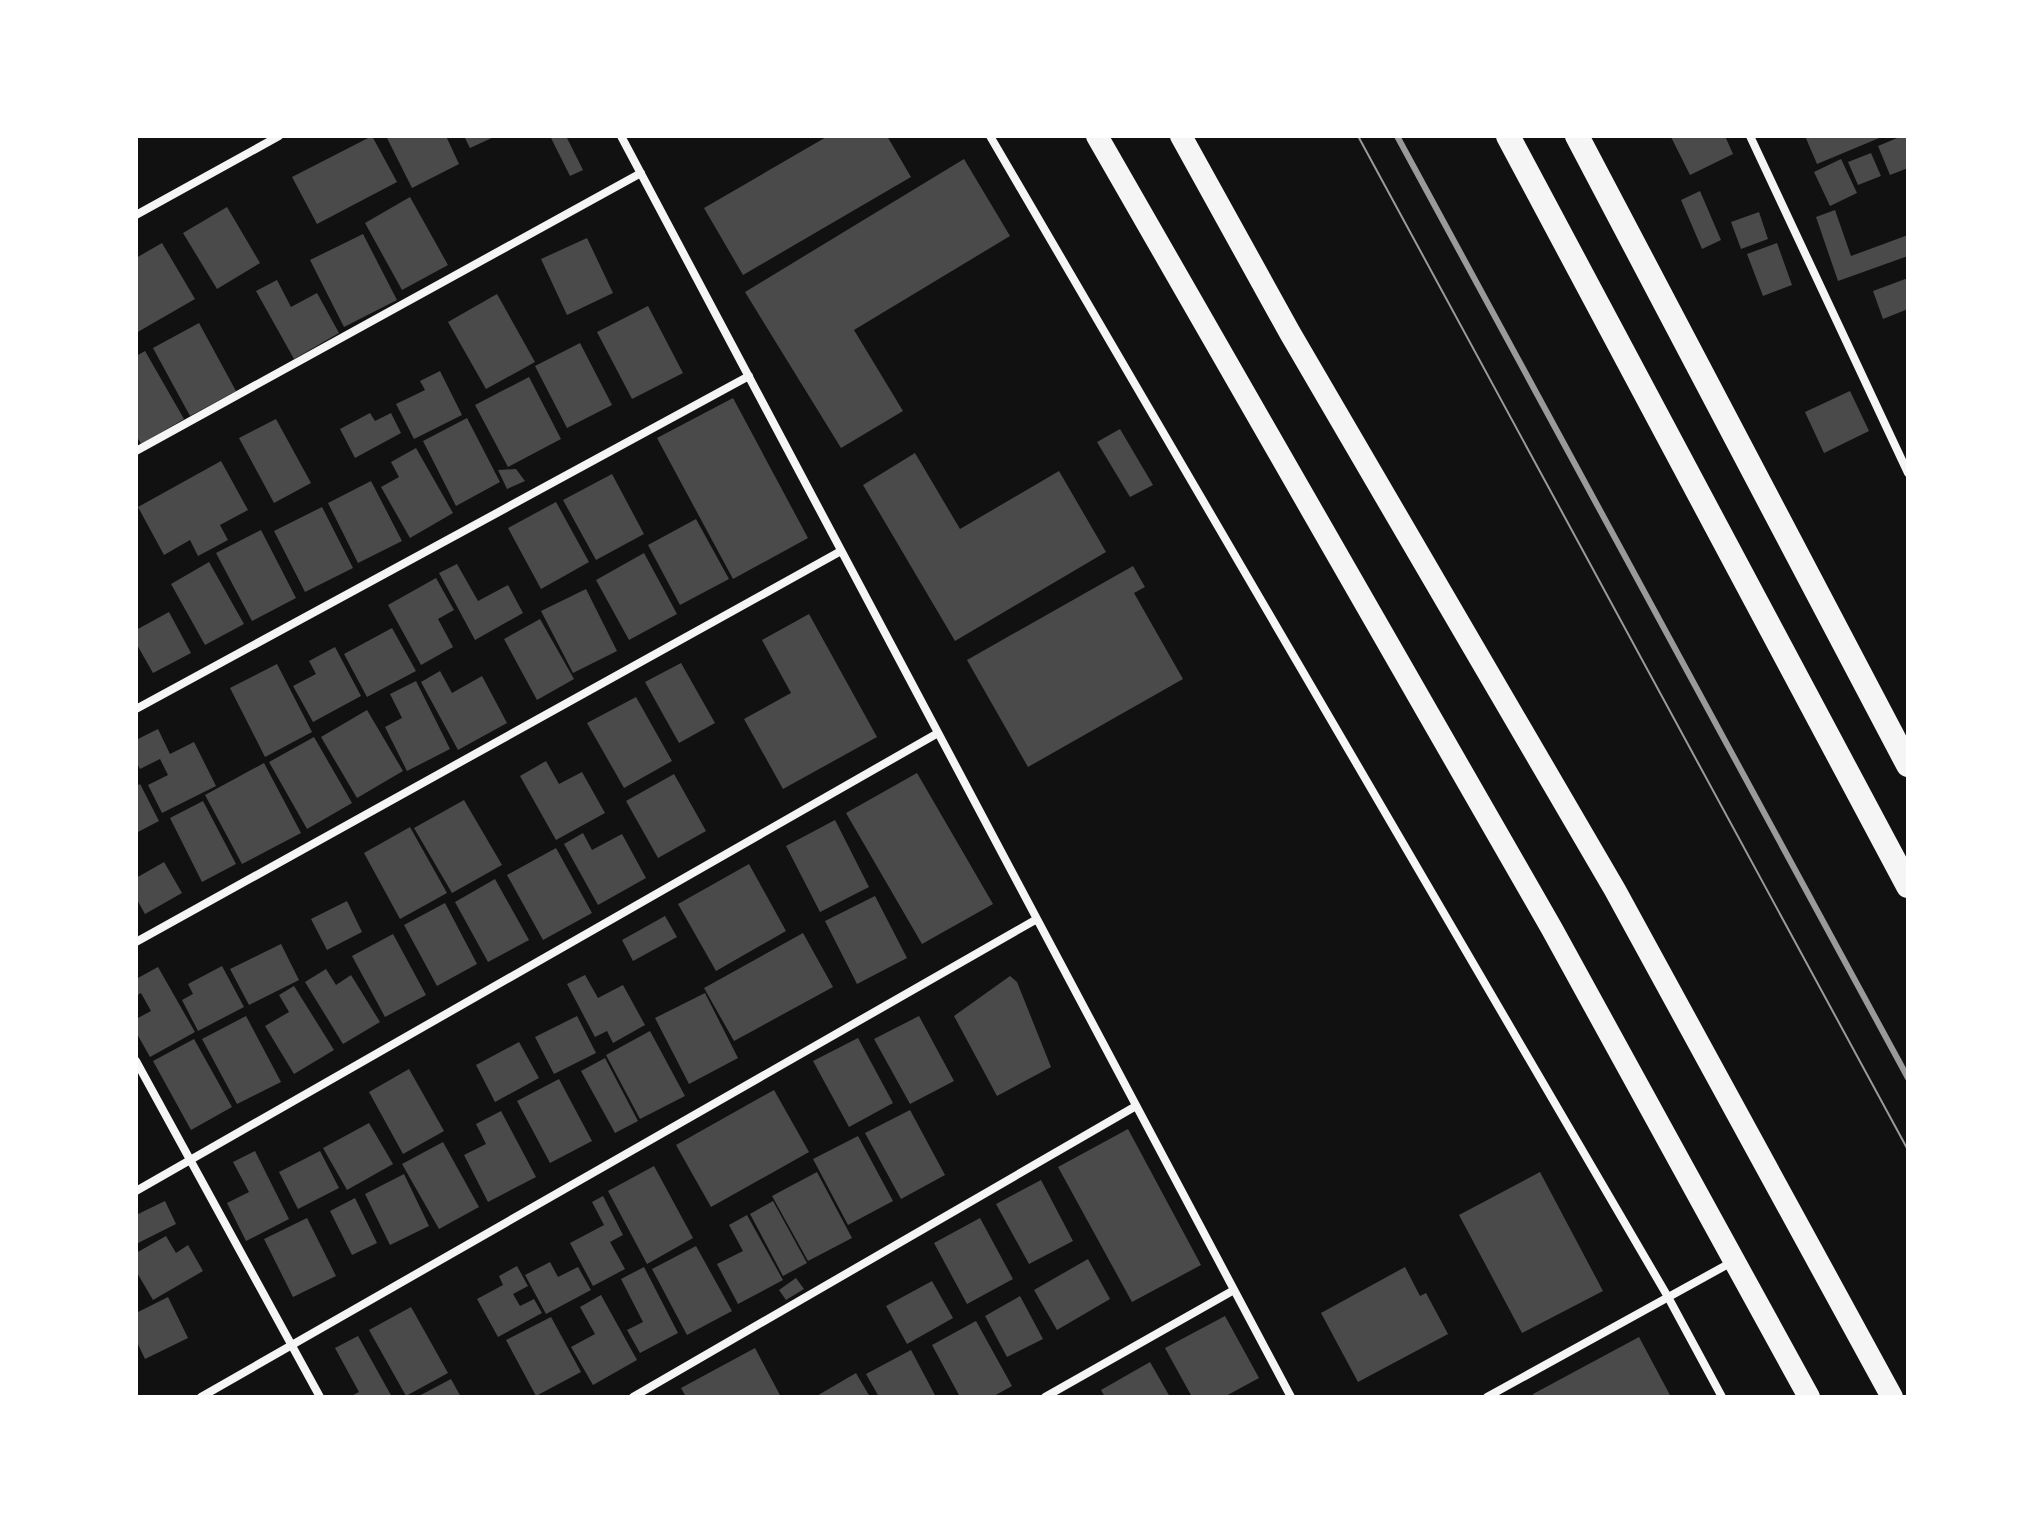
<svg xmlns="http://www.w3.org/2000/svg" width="2044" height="1533" viewBox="0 0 2044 1533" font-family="Lora,serif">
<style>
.building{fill:#4a4a4a}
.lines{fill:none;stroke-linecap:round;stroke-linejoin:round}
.minor{stroke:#f5f5f5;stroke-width:8}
.trunk{stroke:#f5f5f5;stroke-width:22}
.motorway{stroke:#f5f5f5;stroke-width:24}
.tram{stroke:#9a9a9a;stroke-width:2}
.rail{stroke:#9a9a9a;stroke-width:6}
</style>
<rect width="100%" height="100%" fill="#111"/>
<path class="building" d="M372,136L397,182L317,224L292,177Z
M386,136H446L459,164L412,188Z
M464,136H496L470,148Z
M550,136H566L583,170L570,176Z
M828,136H887L911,177L743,275L704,208Z
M1725,136L1733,154L1690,175L1671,137Z
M1805,136H1884L1817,164Z
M1902,136H1908V168L1890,175L1878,146Z
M1871,153L1881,176L1858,185L1848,162Z
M964,159L1010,236L854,330L903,411L841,448L745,292Z
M1841,159L1857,193L1830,206L1814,172Z
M1700,191L1721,240L1702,249L1681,200Z
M410,197L448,265L402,290L365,223Z
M227,207L260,263L217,289L183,233Z
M1835,210L1851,256L1908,235V256L1838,281L1816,217Z
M1759,212L1768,239L1741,249L1731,222Z
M363,234L397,300L344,327L310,260Z
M587,238L613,293L567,315L541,259Z
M162,243L195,299L136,333V258Z
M1777,243L1792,285L1763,296L1747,254Z
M1908,278V309L1883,319L1873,291Z
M277,280L291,307L317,293L339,333L294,359L256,291Z
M497,294L535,362L486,389L448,322Z
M648,306L683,373L632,399L597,332Z
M199,323L236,391L190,416L153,348Z
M580,343L612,405L567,428L535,366Z
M145,351L184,419L141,444L136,435V356Z
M440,371L462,415L414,439L396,404L425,390L420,381Z
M529,377L561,439L508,467L475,405Z
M1850,391L1869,431L1824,453L1805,412Z
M733,398L808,538L733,579L657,438Z
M370,413L375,421L391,413L401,433L355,458L340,429Z
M467,418L500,482L456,506L423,441Z
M276,419L311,483L274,503L239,438Z
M1120,429L1153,485L1130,497L1097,442Z
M416,448L453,513L410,538L381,487L399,477L391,462Z
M915,453L960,529L1059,471L1106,552L955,641L863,485Z
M221,461L248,510L220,525L228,540L198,556L190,540L164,555L138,507Z
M516,469L525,481L507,489L498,470Z
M612,474L644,534L596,560L563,500Z
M371,481L402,541L358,563L328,503Z
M556,502L589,562L541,589L508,528Z
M322,507L353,568L305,592L274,531Z
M696,519L729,579L680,605L648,545Z
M261,530L296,598L252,621L216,553Z
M644,553L677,614L629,640L596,580Z
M209,562L244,624L205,645L171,584Z
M457,564L478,601L508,585L523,613L475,640L439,573Z
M1133,566L1145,587L1134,593L1183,679L1028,767L967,660Z
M436,578L454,610L438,619L453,647L421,665L388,605Z
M586,589L617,651L573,673L541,611Z
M169,612L191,653L153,673L136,643V630Z
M809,614L877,737L783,789L744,719L791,693L762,640Z
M540,619L574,679L537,700L504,639Z
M392,628L416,671L367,697L344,654Z
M335,647L361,696L313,722L293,686L316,674L309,661Z
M681,663L715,723L679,743L645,682Z
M277,664L312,732L265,757L230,688Z
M440,671L452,693L482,676L507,723L458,750L421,682Z
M416,681L450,749L407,771L385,727L402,718L390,694Z
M636,697L672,761L624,788L587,723Z
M367,710L403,771L357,798L321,737Z
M158,729L170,754L194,742L216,786L162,813L148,785L168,775L160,759L140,769L136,761V740Z
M314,737L352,803L307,829L269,762Z
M546,761L559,784L582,772L605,813L556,840L520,776Z
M264,763L301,833L242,864L205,795Z
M917,773L993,904L922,944L846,813Z
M674,774L706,831L658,858L626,801Z
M140,784L159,821L136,833V786Z
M464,800L502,865L452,893L414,828Z
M203,801L236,864L202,882L170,818Z
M835,820L869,887L820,912L786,846Z
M410,827L447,893L400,919L364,853Z
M583,833L592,850L622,834L646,878L598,905L564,844Z
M556,848L592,913L543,940L507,875Z
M164,862L182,893L145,914L136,898V878Z
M749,864L786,931L716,971L678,904Z
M495,879L529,940L488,962L455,902Z
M875,896L907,958L857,984L825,921Z
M347,901L362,932L327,950L311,919Z
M445,903L477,964L437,986L404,925Z
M665,916L677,937L633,961L622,940Z
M803,933L833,987L734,1041L704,988Z
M393,934L426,995L385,1017L352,956Z
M281,944L299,980L249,1005L230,969Z
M222,966L244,1007L198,1031L182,1000L193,994L188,984Z
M158,967L195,1032L150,1057L136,1032V1019L151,1011L141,993L136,996V979Z
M326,969L336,985L351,975L380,1022L343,1044L305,982Z
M585,975L598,998L623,985L645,1025L613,1043L607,1031L595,1037L567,984Z
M1010,976L1017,982L1051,1067L997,1096L954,1016Z
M294,986L334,1050L294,1074L265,1026L289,1012L279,995Z
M705,993L738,1058L689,1084L655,1018Z
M246,1016L281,1082L237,1104L202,1039Z
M577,1016L596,1053L554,1074L535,1037Z
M919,1016L954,1081L910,1104L874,1039Z
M650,1031L685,1096L640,1119L606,1055Z
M858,1038L893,1103L849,1127L813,1061Z
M194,1039L232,1107L191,1130L153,1061Z
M519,1042L539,1078L495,1102L476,1065Z
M605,1058L638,1121L615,1133L581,1071Z
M409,1069L444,1131L403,1154L369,1092Z
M559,1079L592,1141L550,1163L517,1101Z
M774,1090L809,1152L711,1207L676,1145Z
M910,1110L945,1175L901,1199L865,1133Z
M501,1111L536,1177L488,1202L464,1155L486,1144L476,1124Z
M369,1123L393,1164L347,1190L323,1148Z
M1128,1129L1201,1265L1132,1302L1058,1167Z
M858,1136L893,1201L848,1225L813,1159Z
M443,1142L479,1207L439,1229L402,1164Z
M255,1151L289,1219L246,1241L227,1203L249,1192L233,1162Z
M320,1151L339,1188L298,1209L279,1172Z
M654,1166L693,1238L647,1264L608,1191Z
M817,1172L852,1238L808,1261L772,1196Z
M1540,1172L1603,1291L1522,1333L1459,1215Z
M404,1174L429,1226L390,1245L365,1194Z
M1041,1180L1073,1241L1029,1264L996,1204Z
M603,1196L623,1235L610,1242L625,1269L593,1286L570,1243L604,1225L592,1202Z
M355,1198L377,1243L352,1255L330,1211Z
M165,1201L176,1224L136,1244V1215Z
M773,1201L807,1263L783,1276L750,1214Z
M747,1215L783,1280L738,1304L717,1264L743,1251L729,1225Z
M307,1218L336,1276L293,1297L264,1239Z
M980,1218L1013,1279L967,1304L934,1243Z
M166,1236L176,1253L188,1245L203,1271L153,1300L136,1271V1253Z
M696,1246L732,1311L687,1335L652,1269Z
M1088,1259L1110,1299L1057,1330L1034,1290Z
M550,1262L558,1277L578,1267L591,1290L546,1314L525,1275Z
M517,1266L528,1286L513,1294L520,1306L534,1299L542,1313L498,1337L477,1299L503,1285L499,1276Z
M644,1267L678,1333L640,1353L627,1330L643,1322L621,1279Z
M1405,1267L1420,1296L1426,1293L1448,1334L1358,1382L1321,1313Z
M796,1278L804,1289L786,1300L779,1290Z
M932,1281L953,1318L907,1344L886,1306Z
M601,1295L637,1360L593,1385L571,1347L595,1334L580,1307Z
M1020,1296L1043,1339L1007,1357L985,1316Z
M168,1297L188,1338L145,1359L136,1340V1313Z
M411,1307L448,1373L406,1396L369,1330Z
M1225,1316L1259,1378L1224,1397H1192L1165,1348Z
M551,1317L581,1372L536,1396L506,1340Z
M976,1321L1012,1386L992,1397H960L932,1345Z
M358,1336L392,1397H349L359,1392L335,1348Z
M1639,1337L1671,1397H1534L1533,1394Z
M755,1348L781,1397H686L681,1388Z
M911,1350L936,1397H879L866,1374Z
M1150,1362L1170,1397H1105L1101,1390Z
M856,1373L870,1397H815Z
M451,1379L461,1397H417Z"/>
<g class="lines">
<path class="minor" d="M621,136L1291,1397
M990,136L1668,1297L1722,1397
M1750,136L1908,473
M136,215L279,136
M136,451L641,173
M136,709L749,376
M136,942L841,551
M136,1061L320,1397
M136,1191L938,733
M201,1397L1037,919
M633,1397L1136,1106
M1045,1397L1234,1290
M1487,1397L1732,1262"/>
<path class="trunk" d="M1097,136L1552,929L1809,1397
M1181,136L1290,333L1615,890L1892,1397"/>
<path class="motorway" d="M1508,136L1908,886
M1577,136L1908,765"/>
<path class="tram" d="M1358,136L1908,1150"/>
<path class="rail" d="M1397,136L1908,1078"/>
</g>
<rect width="2044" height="1533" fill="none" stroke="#ffffff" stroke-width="276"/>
</svg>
